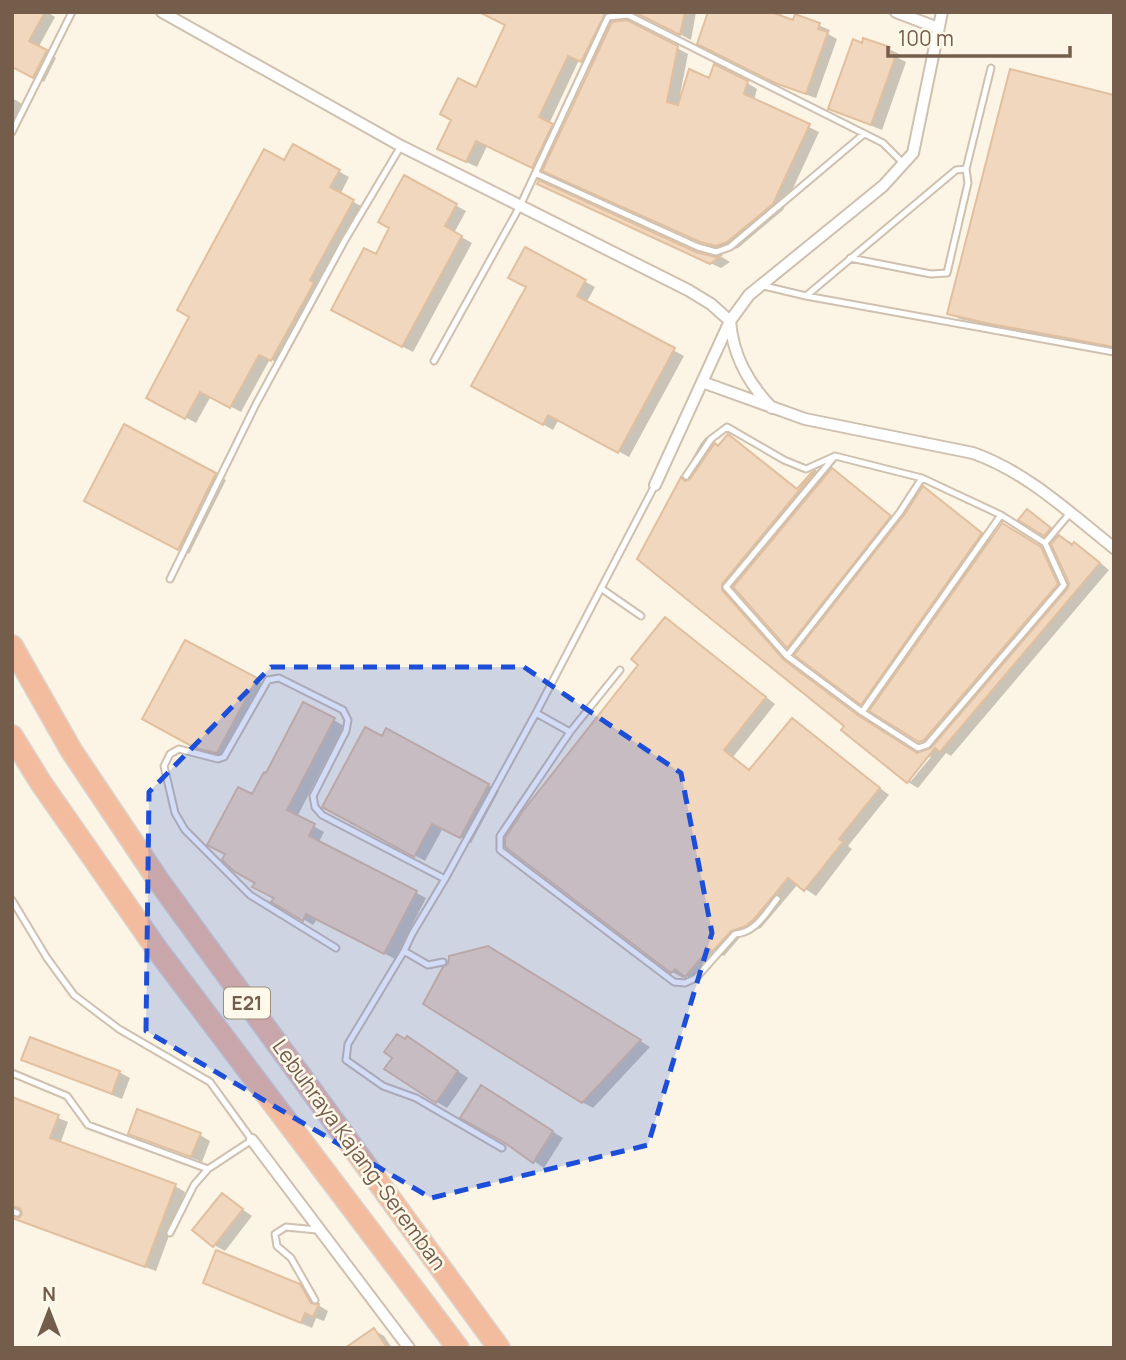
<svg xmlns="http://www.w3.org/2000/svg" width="1126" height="1360" viewBox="0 0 1126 1360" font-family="Manrope,sans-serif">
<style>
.shadow{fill:#0003;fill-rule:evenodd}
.building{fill:#f0d7bd;stroke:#e2bf9e;stroke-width:2}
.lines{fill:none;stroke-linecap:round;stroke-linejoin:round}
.service-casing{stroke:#cfc0af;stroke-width:9}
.minor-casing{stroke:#cfc0af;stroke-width:14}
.motorway-casing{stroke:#dbd5d0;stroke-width:24}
.service{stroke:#fff;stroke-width:5}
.minor{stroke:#fff;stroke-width:10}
.motorway{stroke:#f4bc9e;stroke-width:21}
.marked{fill:#1d4ed8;fill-opacity:0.2;stroke:#1d4ed8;stroke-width:5;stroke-dasharray:14 9;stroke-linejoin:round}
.labels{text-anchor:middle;stroke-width:5;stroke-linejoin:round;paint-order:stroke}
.shield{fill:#fef9eb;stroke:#9d8c7b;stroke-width:2}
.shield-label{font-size:19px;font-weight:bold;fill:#745d4b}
.street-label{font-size:21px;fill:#745d4b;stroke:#fef9eb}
</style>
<rect width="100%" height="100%" fill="#fcf5e5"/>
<path class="shadow" d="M12,12H47L55,17L38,48L56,58L44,82L12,65Z
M495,12H696L691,40L642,15L618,17L612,24L677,48L688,54L680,95L747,83L757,89L754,100L819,132L783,210L738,248L727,251L712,247L487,146L477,167L449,154L507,25ZM579,60L592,67L562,131L549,124Z
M709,12H782L781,17L794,22L796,16L830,30L828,34L837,39L816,98L787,88L710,49Z
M889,49L899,54L898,58L906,62L882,130L830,109Z
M1114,96V349L998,328L960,319L949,313Z
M12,98L29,108L12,140Z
M293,146L349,177L340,195L363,207L319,288L323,290L282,365L270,359L241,412L211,396L196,423L148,397Z
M405,178L466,211L454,233L472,243L413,352L343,316L392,228Z
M549,189L695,254L715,259L722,257L730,262L721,268Z
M526,250L595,287L586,303L684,356L629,457L559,419L553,430L474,385L528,287Z
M125,427L226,480L189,554L94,504Z
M728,436L799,490L812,474L816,472L826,478L832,470L900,523L924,488L992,541L1022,536L1051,554L1069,594L1071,583L1056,541L1045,535L1028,511L1060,535L1059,536L1085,550L1109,570L951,756L946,753L918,788L908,782L847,726L640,559L687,482L691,481L699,470L689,464L701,443L706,437L719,447ZM735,586L788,646L862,703L934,749L918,755L870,724L794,668L731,596ZM926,757H931L911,781L908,779Z
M665,619L775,704L733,757L751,771L792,720L889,795L848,846L852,849L816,896L798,884L761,928L742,935L724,956L720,954L697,982L685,975L683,978L672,972L507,847L641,664Z
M186,642L267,686L227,758L207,753L144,718Z
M334,720L344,726L297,817L324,832L319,842L426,898L395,959L317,919L313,925L274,901L276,897L257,882L253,797Z
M386,730L499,791L471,843L443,828L425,861L324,806Z
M488,947L650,1047L593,1108L582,1102Z
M418,1044L468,1078L447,1108L437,1102Z
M23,1059L119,1072L130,1078L122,1099Z
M491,1093L563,1138L544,1168L506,1142Z
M12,1099L68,1122L60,1144L175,1186L185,1192L156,1271L12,1218ZM23,1211L21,1219H17L18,1213Z
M130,1133L200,1135L210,1141L202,1162Z
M222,1195L252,1216L225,1251L214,1245Z
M205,1282L299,1286L310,1292L318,1305L328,1311L324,1321L316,1318L312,1328Z
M374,1330L384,1336L392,1348H355Z"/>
<path class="building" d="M12,12H45L29,41L47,50L33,78L12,67Z
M479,12H606L581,62L568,56L539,117L553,124L532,168L476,141L466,162L437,149L451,120L440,114L458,78L476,87L505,25Z
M634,12H685L680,35Z
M708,12H771L793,20L795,14L820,23L818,29L828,32L806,94L775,83L697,44Z
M627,20L678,46L667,102L678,105L689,69L709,78L714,64L748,81L744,94L810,124L773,204L727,242L716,246L700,242L542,171L612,22Z
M863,38L890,47L888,52L896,55L871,125L828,109L853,39L862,43Z
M1010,69L1114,95V347L986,323L947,314Z
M293,144L340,170L330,187L354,200L310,280L314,283L271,361L259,355L230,408L200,392L185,419L146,398L189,317L177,310L264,149L284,160Z
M404,175L457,204L445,226L462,236L402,347L331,310L364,248L376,254L389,228L378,222Z
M539,180L696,252L715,257L722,255L710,264L537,184Z
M525,247L586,280L577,296L675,348L618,453L548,415L543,425L471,386L526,287L508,278Z
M124,424L216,473L178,550L84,501Z
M728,434L797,489L811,473L816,470L722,584V590L784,660L859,716L917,753L931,748L1068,588L1069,583L1051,544L1059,535L1072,545L1074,542L1100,563L940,752L935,748L907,783L841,730L844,726L637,559L681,477L685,481L690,479L715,443L718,446Z
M832,468L891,516L787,648L733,587Z
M923,486L982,533L861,705L794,655L904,515Z
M1027,509L1051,528L1044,536L1018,520Z
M1002,523L1041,547L1058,584L924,740L919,742L869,711Z
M665,617L766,697L724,750L749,770L792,718L880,788L839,839L843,842L804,891L788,878L755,918L746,926L731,931L713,951L709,949L685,977L675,969L671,973L505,847V838L523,811L638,665L631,659Z
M185,640L257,678L217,753L195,748L142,719Z
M303,702L335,718L287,810L315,824L309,836L417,891L384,954L306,914L303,921L271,902L274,898L252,887L255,883L235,872L222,860L225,854L207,845L238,787L252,794L264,772L266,773Z
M365,727L382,736L386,728L489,784L460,838L432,824L414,857L322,807Z
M488,946L641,1040L582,1103L423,1004L443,967L448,964L449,956Z
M397,1034L405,1039L407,1036L458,1071L436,1103L384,1069L392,1058L384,1052Z
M30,1037L120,1071L112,1094L21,1060Z
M481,1085L553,1131L533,1163L505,1143L460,1118Z
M12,1097L59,1115L50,1138L176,1184L145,1267L12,1218L20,1217L22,1213L20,1208L12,1206Z
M137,1109L201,1133L191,1157L128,1134Z
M222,1193L243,1209L213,1247L192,1230Z
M216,1250L300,1284L311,1303L319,1304L313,1317L305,1313L301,1323L203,1283Z
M374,1328L387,1348H345Z"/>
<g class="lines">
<defs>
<path id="service" d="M12,132L72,12
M535,173L698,247L716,252L730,247L864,134
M850,258L931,274L947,273L968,183L966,169
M764,286L806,296L1114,352
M806,296L956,170L966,169L991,68
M434,361L520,206L608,17L628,15L883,143L904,164
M835,456L726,587L787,656L862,712L918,748L927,745L1064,585L1045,543
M686,476L711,439L727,427L784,460L806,469L835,456L922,478L1001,515L1045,543L1070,513
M170,579L256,404L345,240L401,146
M602,589L641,616
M787,656L900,512L922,478
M862,712L1001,515
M536,713L570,732L620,670
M570,732L500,836V850L674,982L685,983L696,978L735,934C755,933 765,914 777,899
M12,900L47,958L74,995L119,1029L210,1082L252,1140L208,1169L88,1125L67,1096L12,1073
M336,948L250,895L185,830L175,813L164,766L170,754L179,749L218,759L224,757L268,680L279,678L343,710L348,720L346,731L313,796L315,807L322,815L445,879
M404,951L348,1044L346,1060L383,1086L416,1098L502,1148
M443,962L428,965L404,951L412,934L445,879L536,713L655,485
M12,1211L17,1213
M170,1233L194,1185L208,1169
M315,1300L291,1258L277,1246L275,1234L286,1227L317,1230"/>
<path id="minor" d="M162,12L401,146L688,290L711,304L730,321C733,356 748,383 772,408
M896,12L938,28
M702,382L805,419L973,453C1027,472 1070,513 1114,548
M655,485L730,321L749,295L883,186L913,153L942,12
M252,1140L409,1348"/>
<path id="motorway" d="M12,646L71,750L158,880L499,1348
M12,736L41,783L156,948L458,1348"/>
</defs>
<use href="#service" class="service-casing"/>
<use href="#minor" class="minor-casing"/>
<use href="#motorway" class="motorway-casing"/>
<use href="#service" class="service"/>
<use href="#minor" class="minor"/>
<use href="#motorway" class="motorway"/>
</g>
<path class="marked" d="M271,667H524L681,773L712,933L648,1145L431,1198L146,1031L149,792Z"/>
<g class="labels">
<rect class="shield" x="224" y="987.5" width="46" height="31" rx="5"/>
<g class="shield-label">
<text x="247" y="1010">E21</text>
</g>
<g class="street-label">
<text transform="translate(359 1155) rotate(54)" y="7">Lebuhraya Kajang-Seremban</text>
</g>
</g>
<rect width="1126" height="1360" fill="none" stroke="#745d4b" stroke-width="28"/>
<g transform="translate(49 1311)" stroke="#fef9eb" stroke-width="5" paint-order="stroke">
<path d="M0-5L12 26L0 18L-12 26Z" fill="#745d4b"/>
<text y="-10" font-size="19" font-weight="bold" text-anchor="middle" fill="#745d4b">N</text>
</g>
<path d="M888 46v10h182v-10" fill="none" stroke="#745d4b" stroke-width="3.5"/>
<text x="898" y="46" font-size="21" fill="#745d4b" stroke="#fef9eb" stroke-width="5" paint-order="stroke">100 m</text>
</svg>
